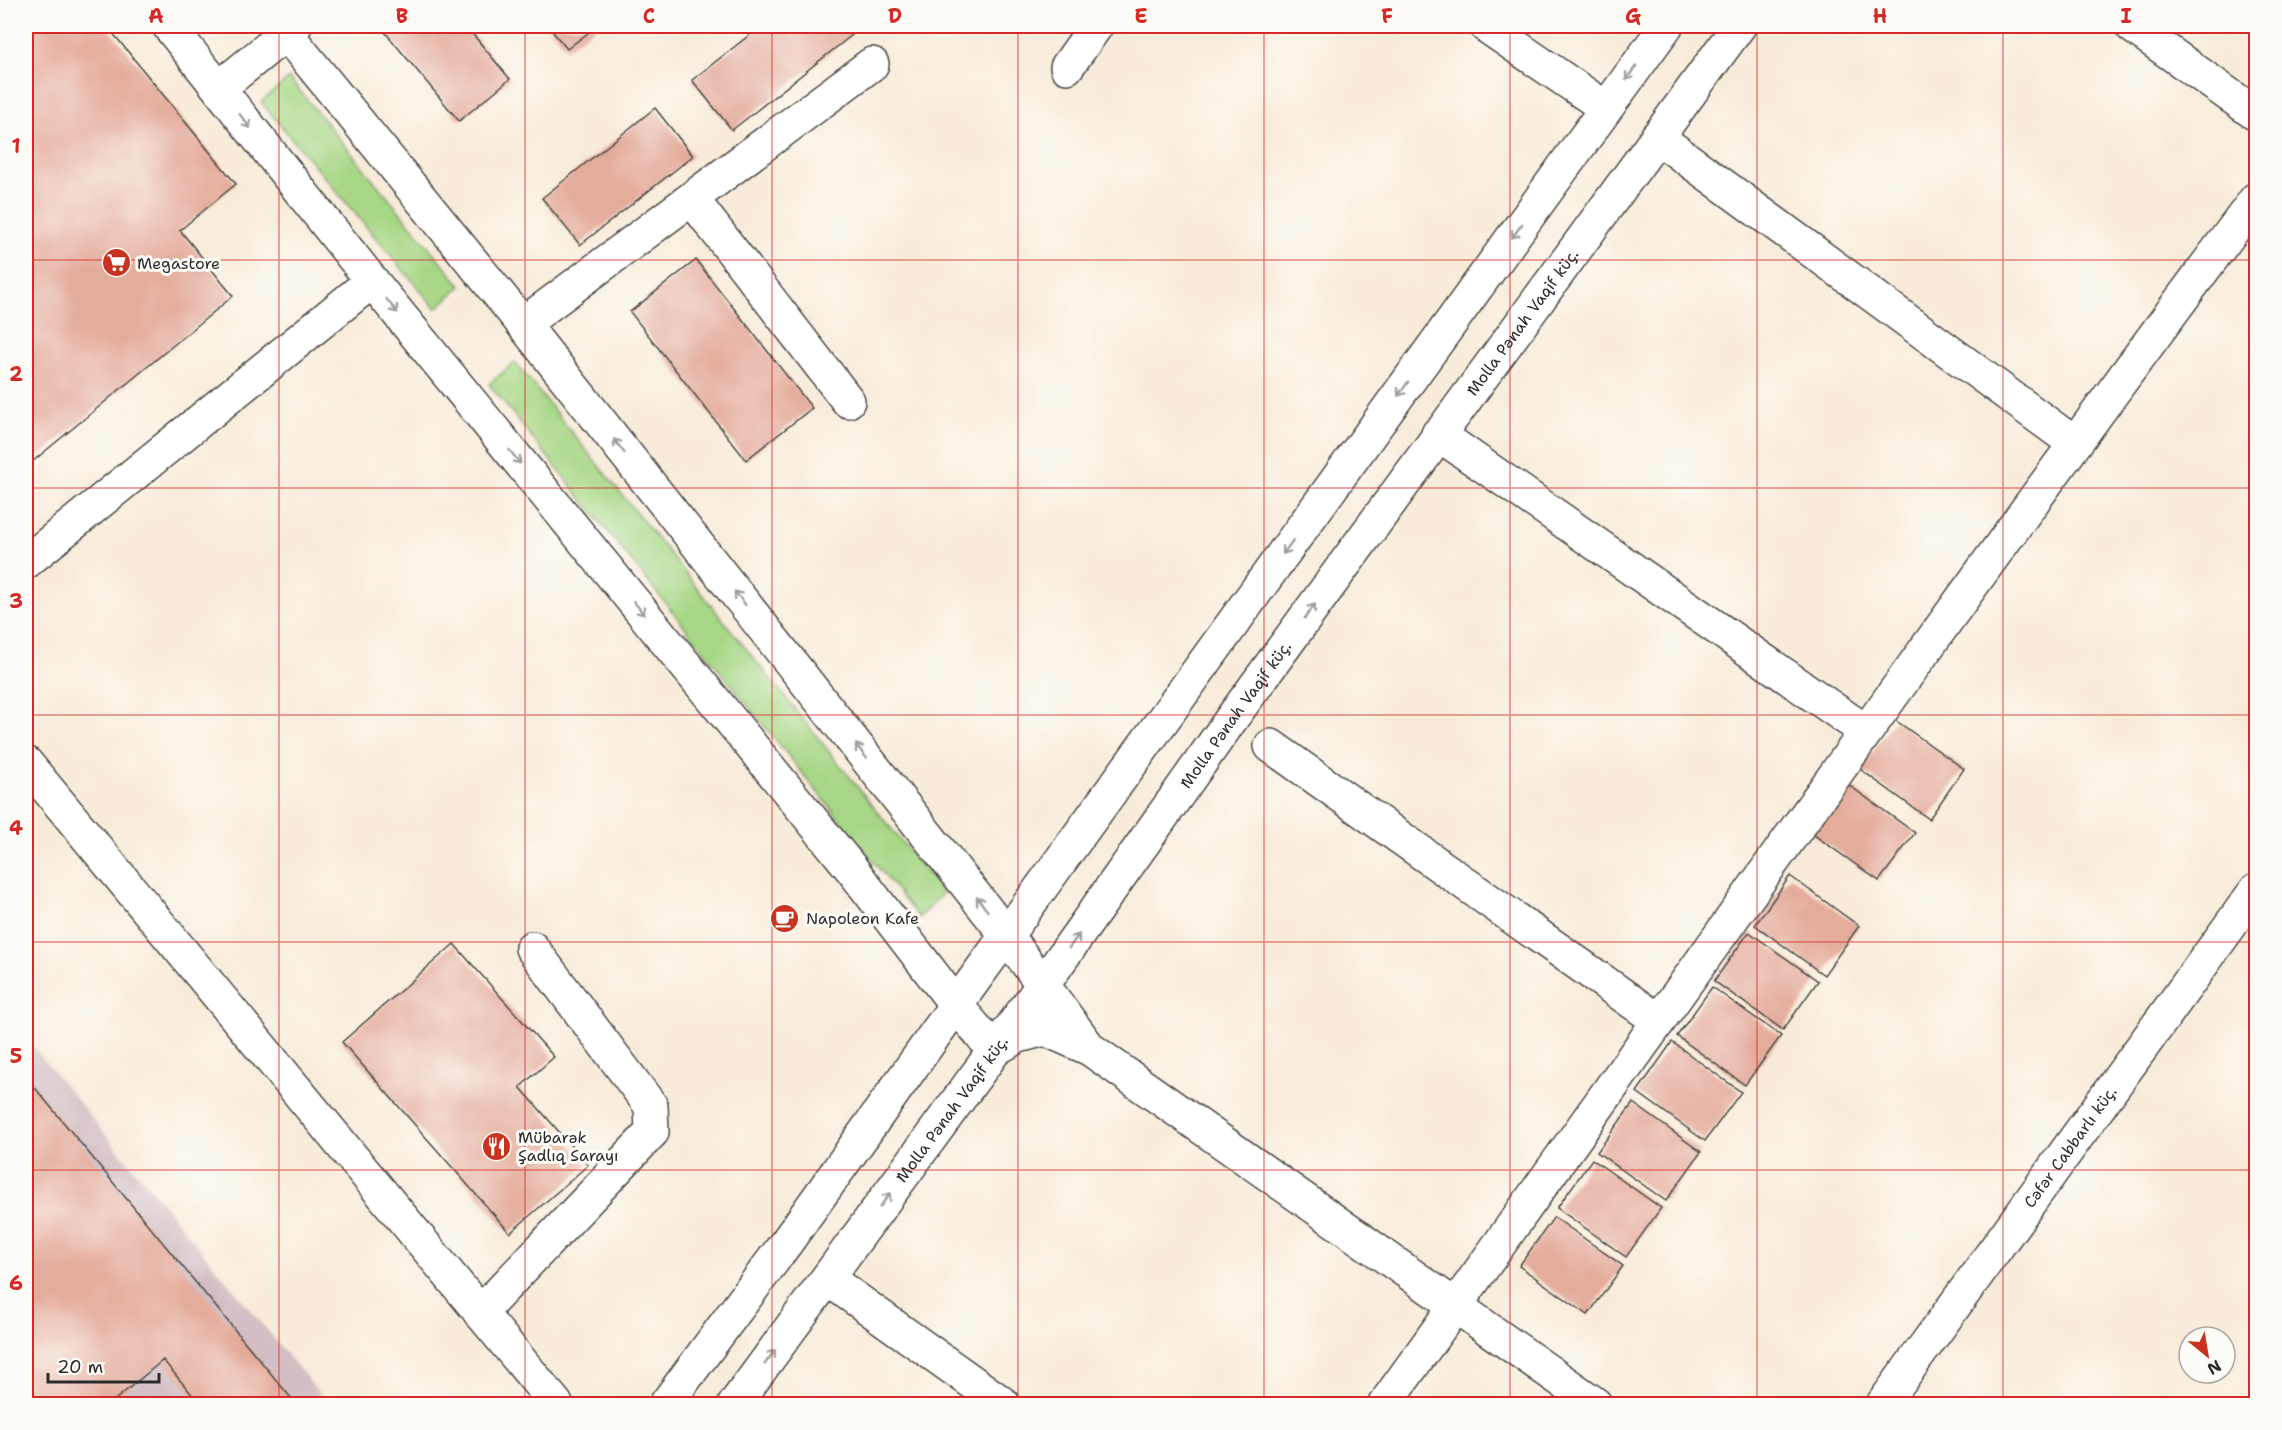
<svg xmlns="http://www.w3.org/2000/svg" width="2282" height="1430" viewBox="0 0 2282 1430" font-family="'Shantell Sans',sans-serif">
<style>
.industrial{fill:#d2bec3}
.green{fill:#a7d786;stroke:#698158;stroke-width:1.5}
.building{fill:#e4ac9b}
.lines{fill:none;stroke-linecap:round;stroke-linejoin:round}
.minor-casing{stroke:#4a4845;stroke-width:36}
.major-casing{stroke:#4a4845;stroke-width:36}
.minor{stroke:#fff;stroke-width:33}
.major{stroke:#fff;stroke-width:33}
.oneway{stroke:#a0a0a0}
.grid{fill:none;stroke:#d62828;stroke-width:1.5;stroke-opacity:0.55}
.labels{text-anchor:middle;stroke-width:6;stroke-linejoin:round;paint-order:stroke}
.poi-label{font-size:16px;fill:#2b2b2b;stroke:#fdfcf7;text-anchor:start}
.street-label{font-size:16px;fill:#2b2b2b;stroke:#fdfcf7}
.neatline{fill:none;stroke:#d62828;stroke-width:2}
.grid-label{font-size:20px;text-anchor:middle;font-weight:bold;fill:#d62828}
</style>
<rect width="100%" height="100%" fill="#fdfcf7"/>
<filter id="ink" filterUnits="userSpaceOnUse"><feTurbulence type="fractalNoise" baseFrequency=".0167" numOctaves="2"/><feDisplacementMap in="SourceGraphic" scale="12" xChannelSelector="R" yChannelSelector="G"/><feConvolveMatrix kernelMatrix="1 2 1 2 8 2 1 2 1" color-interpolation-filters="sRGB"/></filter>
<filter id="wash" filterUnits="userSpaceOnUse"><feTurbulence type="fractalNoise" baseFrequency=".008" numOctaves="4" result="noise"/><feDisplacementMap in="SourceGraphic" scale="24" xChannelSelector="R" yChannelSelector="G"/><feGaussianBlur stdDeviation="1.35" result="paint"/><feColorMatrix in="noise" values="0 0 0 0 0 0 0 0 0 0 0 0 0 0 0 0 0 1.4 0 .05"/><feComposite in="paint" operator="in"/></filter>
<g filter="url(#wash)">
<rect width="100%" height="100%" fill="#f8ebd9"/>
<path class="industrial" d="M26,1038L328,1404H26Z"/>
<path class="green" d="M289,78L461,286L436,309L261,102Z
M515,362L943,893L919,918L489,384Z"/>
<g id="blocks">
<path class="building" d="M26,26H107L236,184L180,230L233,296L26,467Z
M380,26H466L510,79L459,121Z
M548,26H597L567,49Z
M761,26H844L852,35L732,130L692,80Z
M655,108L693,156L580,245L542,198Z
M696,260L812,408L746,460L630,312Z
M1895,720L1964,769L1929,819L1860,769Z
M1846,783L1915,833L1879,881L1810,832Z
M1790,876L1859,926L1824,975L1755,925Z
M1749,932L1818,981L1783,1030L1714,981Z
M454,944L554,1057L520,1087L588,1165L510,1233L342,1042Z
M1712,987L1781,1036L1745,1085L1677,1036Z
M1672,1042L1741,1092L1705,1141L1637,1092Z
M26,1077L296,1404H200L163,1360L110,1404H30L26,1399Z
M1633,1103L1701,1152L1666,1201L1597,1152Z
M1592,1159L1661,1208L1626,1257L1557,1208Z
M1554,1217L1623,1266L1588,1315L1519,1266Z"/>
</g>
</g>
<g filter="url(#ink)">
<use href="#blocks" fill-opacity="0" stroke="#4a4845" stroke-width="1.5"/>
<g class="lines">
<defs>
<g id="minor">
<path d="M169,26L372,281L851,868L956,1005L994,1050L1018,1036L1045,1029L1090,1049L1595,1404"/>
<path d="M280,26L523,324L1007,936L1090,1049"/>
<path d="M1486,26L1606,108"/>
<path d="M2132,26L2256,114"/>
<path d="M1067,67L1096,26"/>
<path d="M219,88L295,26"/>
<path d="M1657,137L2074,443"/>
<path d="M692,199L848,401"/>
<path d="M523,324L872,64"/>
<path d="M1438,434L1865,731"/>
<path d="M26,562L372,281"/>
<path d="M1271,746L1659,1021"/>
<path d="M26,763L556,1404"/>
<path d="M828,1279L1003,1404"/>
<path d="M480,1313L652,1132L651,1106L532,948"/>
<path d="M1385,1404C1674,1001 1959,596 2256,199"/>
<path id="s1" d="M1883,1404L2256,890"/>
</g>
<g id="major">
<path d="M666,1404L786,1243L956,1005L1666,26"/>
<path id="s2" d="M735,1404L1044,983L1232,718L1739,26"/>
</g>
</defs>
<use href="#minor" class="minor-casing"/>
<use href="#major" class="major-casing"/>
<use href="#minor" class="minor"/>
<use href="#major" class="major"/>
</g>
<defs><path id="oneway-shaft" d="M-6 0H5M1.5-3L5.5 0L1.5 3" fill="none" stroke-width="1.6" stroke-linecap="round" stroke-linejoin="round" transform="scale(1.5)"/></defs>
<g class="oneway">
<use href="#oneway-shaft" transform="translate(1631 73) rotate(126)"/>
<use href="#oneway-shaft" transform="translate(245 121) rotate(52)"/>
<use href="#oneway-shaft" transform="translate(1517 231) rotate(126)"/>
<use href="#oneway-shaft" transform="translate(392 306) rotate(51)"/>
<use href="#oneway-shaft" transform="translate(1403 389) rotate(126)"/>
<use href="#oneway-shaft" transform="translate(619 446) rotate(-128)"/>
<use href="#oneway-shaft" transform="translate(515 457) rotate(51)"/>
<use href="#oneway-shaft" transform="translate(1288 547) rotate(126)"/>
<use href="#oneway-shaft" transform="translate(740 598) rotate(-128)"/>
<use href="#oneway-shaft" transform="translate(639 608) rotate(51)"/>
<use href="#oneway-shaft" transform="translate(1310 611) rotate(-54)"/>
<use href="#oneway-shaft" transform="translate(861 751) rotate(-128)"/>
<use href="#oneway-shaft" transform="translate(982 904) rotate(-128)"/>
<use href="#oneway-shaft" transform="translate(1074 941) rotate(-54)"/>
<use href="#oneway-shaft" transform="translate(885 1200) rotate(-54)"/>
<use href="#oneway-shaft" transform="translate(770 1357) rotate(-54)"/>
</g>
</g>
<path class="grid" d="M279,26V1404M525,26V1404M772,26V1404M1018,26V1404M1264,26V1404M1510,26V1404M1757,26V1404M2003,26V1404M26,260H2256M26,488H2256M26,715H2256M26,942H2256M26,1170H2256"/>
<defs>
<symbol id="supermarket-disc" viewBox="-11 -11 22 22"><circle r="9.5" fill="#c8321e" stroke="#fdfcf7"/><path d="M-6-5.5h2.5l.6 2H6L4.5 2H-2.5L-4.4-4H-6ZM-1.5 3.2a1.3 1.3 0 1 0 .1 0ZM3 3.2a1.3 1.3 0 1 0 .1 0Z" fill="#fff"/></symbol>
<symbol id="cafe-disc" viewBox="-11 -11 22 22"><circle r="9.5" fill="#c8321e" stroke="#fdfcf7"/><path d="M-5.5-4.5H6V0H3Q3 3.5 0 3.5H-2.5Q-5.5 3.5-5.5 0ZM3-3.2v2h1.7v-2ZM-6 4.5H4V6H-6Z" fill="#fff"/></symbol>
<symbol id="restaurant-disc" viewBox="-11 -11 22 22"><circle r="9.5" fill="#c8321e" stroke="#fdfcf7"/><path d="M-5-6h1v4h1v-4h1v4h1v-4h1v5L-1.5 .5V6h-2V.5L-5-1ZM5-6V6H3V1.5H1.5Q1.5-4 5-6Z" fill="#fff"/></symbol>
</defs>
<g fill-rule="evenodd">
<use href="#supermarket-disc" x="100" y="246" width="33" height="33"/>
<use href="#cafe-disc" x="768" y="902" width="33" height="33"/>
<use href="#restaurant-disc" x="480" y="1130" width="33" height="33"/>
</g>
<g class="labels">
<g class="poi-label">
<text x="137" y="269">Megastore</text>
<text x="806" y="924">Napoleon Kafe</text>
<text x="518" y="1143">Mübarək<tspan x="518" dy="18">Şadlıq Sarayı</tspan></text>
</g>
<g class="street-label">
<text dy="6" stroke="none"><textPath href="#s2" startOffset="1338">Molla Pənah Vaqif küç.</textPath></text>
<text dy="6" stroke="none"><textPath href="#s2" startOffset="852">Molla Pənah Vaqif küç.</textPath></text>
<text dy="6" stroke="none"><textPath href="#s2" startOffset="366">Molla Pənah Vaqif küç.</textPath></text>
<text dy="6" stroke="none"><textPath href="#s1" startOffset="318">Cəfər Cabbarlı küç.</textPath></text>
</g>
</g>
<rect width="2282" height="1430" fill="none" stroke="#fdfcf7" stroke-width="66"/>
<g transform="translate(2207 1355) rotate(150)"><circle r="28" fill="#fdfcf7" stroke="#a9a8a5" stroke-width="1.5"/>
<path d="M0-4.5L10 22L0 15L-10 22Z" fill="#c8321e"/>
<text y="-9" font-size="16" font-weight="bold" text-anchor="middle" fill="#2b2b2b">N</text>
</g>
<path d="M48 1373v9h111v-9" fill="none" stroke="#2b2b2b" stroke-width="3"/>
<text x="57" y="1373" font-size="18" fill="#2b2b2b" stroke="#fdfcf7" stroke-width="4.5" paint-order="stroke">20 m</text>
<rect x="33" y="33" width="2216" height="1364" class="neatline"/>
<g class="grid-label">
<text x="156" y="23">A</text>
<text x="402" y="23">B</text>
<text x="649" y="23">C</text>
<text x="895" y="23">D</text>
<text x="1141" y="23">E</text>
<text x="1387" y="23">F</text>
<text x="1633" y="23">G</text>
<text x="1880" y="23">H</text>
<text x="2126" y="23">I</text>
<text x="16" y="153">1</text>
<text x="16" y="381">2</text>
<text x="16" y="608">3</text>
<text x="16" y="835">4</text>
<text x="16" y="1063">5</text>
<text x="16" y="1290">6</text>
</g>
</svg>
